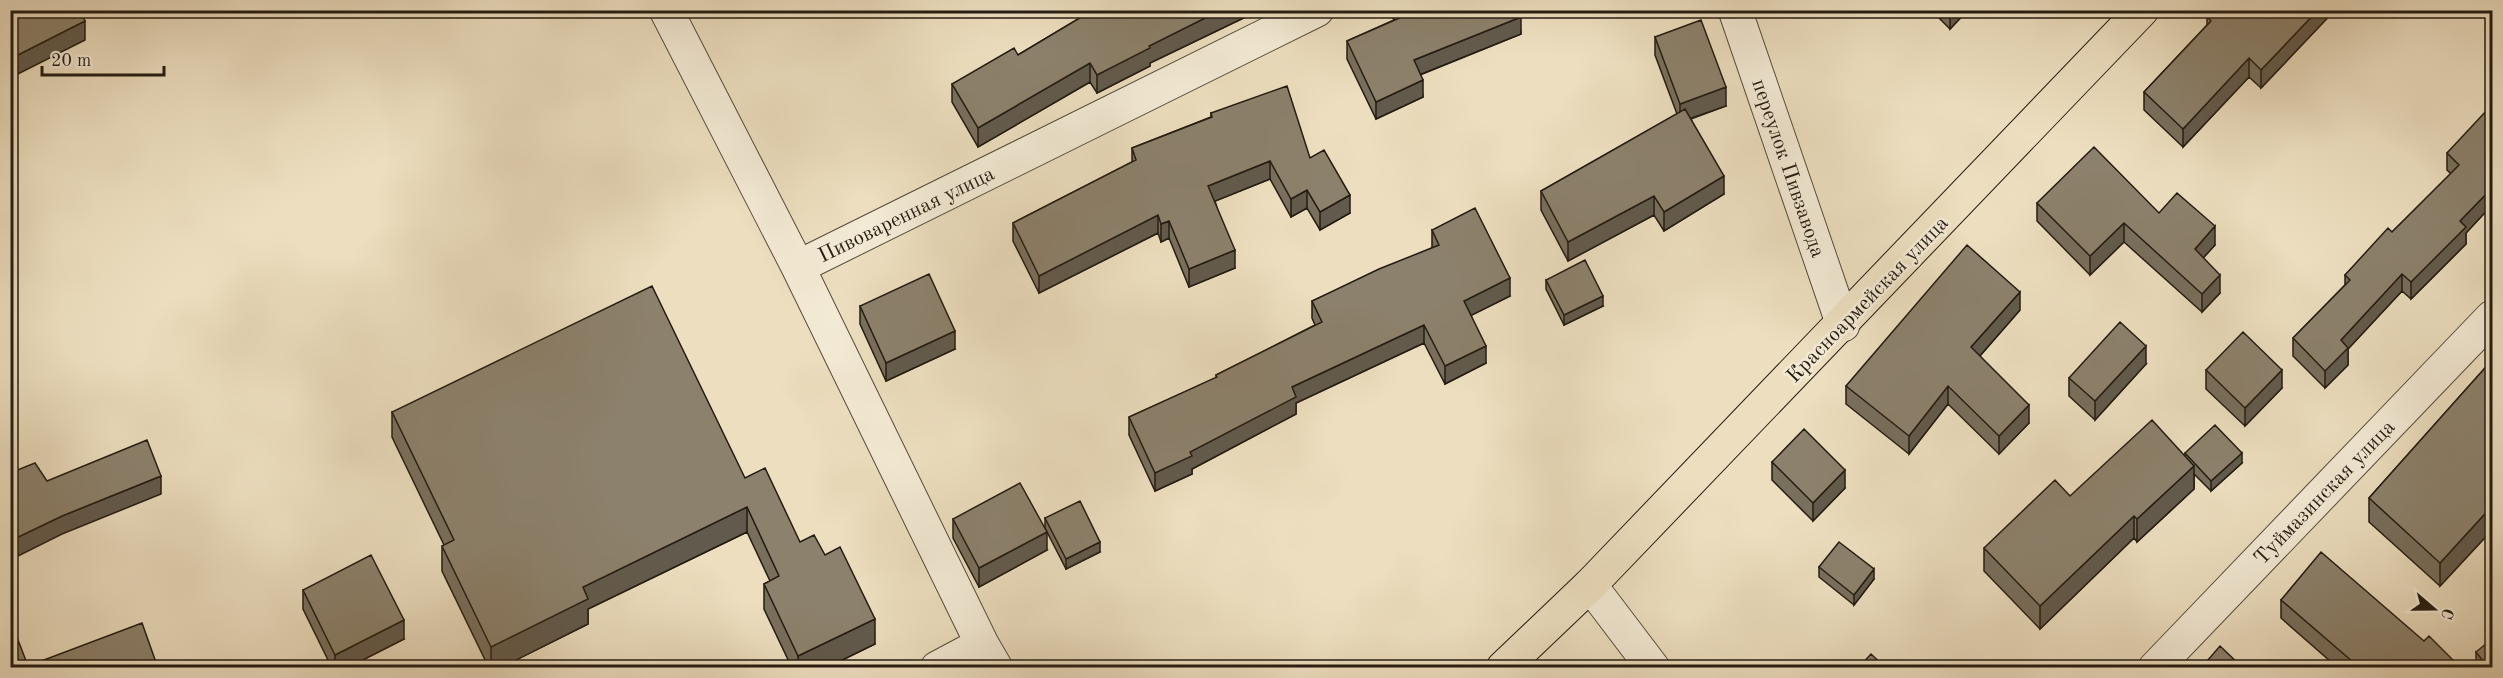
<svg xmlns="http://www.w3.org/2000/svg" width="2503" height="678" viewBox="0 0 2503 678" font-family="'Old Standard TT',serif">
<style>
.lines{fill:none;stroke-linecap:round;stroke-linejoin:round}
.minor-casing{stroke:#564c3d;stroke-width:35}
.major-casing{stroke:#241c12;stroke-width:35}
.minor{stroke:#f3ead5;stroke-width:33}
.major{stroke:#ecdebf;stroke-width:33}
.wall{fill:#786f5d;stroke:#241c12;stroke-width:1.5}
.shaded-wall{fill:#625a4c;stroke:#241c12;stroke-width:1.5}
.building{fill:#8c816c;stroke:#241c12;stroke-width:1.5}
.labels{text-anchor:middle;stroke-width:5;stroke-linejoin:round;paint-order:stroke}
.street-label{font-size:21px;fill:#241c12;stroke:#f3ead5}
</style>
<rect width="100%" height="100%" fill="#ecdebf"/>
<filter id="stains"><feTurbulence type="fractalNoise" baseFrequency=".00333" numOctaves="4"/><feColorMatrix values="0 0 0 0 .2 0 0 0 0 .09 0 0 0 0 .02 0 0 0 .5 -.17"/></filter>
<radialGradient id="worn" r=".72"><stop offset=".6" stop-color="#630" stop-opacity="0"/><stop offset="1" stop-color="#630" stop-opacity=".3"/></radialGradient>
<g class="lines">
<defs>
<path id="minor" d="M666,10L798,267
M1735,10L1843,325
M1590,585L1653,668
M937,668L982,644
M996,668L982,644L798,267L1317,10
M2155,668L2492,317"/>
<path id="major" d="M1503,668L1590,585L2142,10"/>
</defs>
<use href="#minor" class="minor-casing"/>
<use href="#major" class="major-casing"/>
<use href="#minor" class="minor"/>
<use href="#major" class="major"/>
</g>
<path class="wall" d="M1093,10H1273L1261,17L1258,11L1150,63V66L1097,93L1090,82L978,147L952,102V84L1018,55Z
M1392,10H1518L1521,34L1420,75L1423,97L1376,119L1347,59V41L1394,20L1392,17Z
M1931,10H1968L1950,29Z
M2212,10H2335L2261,88L2249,77L2183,147L2144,110V92L2207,25V16Z
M1655,37L1726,106L1691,119L1724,194L1664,231L1654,215L1568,261L1541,210V191L1677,114L1655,55Z
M1211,113L1310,158L1350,213L1320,230L1307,208L1291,217L1270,179L1215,201L1235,268L1189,287L1169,238L1161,242L1158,233L1039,293L1013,241V223L1132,162V148L1211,117Z
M2493,113V204L2466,233V244L2411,299L2402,291L2348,349V365L2325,388L2293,356V338L2345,285V275L2392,232L2451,174L2447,170V153Z
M2037,203L2159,213L2215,245L2203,258L2220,293L2202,312L2124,242L2090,275L2037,221Z
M1432,230L1510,296L1471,315L1486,363L1445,384L1424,343L1296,403V414L1192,469V474L1155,491L1129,435V417L1216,378V375L1315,325L1312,318V301L1432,248Z
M1546,280L1603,306L1564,325L1546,289Z
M860,306L955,349L886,381L860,324Z
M2020,310L1980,356L2029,423L1999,454L1948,404L1909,454L1846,404V386Z
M2493,359V529L2440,586L2369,522V498Z
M2146,364L2095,420L2069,396V378Z
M2206,370L2282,388L2245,426L2206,389Z
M392,412L745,478L800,542L825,555L875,644L826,668H792L764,609V584L770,581L747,532L588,609V624L500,668H489L442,571V546L444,545L392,437Z
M2185,453L2242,463L2211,491L2194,474V489L2137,542L2134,538L2040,629L1984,571V548L2070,496L2185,456Z
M1772,462L1845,488L1813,521L1772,480Z
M1045,518L1100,552L1066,569L1045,528Z
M953,519L1047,550L979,587L953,538Z
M1819,567L1874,579L1854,605L1819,577Z
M303,590L404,639L347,668H332L303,609Z
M2281,600L2424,641L2457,668H2338L2281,618Z
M2476,652L2493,668H2481L2476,662Z"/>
<path class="shaded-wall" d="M1221,10L1258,11L1150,63V66L1097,93V75L1149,46Z
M1261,10H1273L1261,17Z
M1968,10L1950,29V11Z
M2318,10H2335L2261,88V70Z
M1521,17V34L1414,77V60Z
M85,21V40L10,78V59Z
M2249,58V77L2183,147V129Z
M1090,63V82L978,147V128Z
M1423,80V97L1376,119V102Z
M1726,87V106L1680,122V104Z
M1270,161V179L1208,204V186Z
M1724,176V194L1664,231V212Z
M2493,187V204L2466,233V244L2411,299V282L2460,221Z
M1307,190V208L1291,217V199Z
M1350,195V213L1320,230V212Z
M1654,196V215L1568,261V242Z
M1158,215V233L1039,293V276Z
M1169,221V238L1161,242V224Z
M2124,223V242L2090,275V256Z
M2215,226V245L2195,267V249Z
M1235,250V268L1189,287V269Z
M2402,274V291L2348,349V365L2325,388V371L2341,340Z
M2220,275V293L2202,312V294Z
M1510,278V296L1464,319V301Z
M2020,292V310L1971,366V347Z
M1603,296V306L1564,325V315Z
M1424,325V343L1296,403V414L1192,469V474L1155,491V473L1190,452L1292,387Z
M955,331V349L886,381V363Z
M1486,346V363L1445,384V366Z
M2146,346V364L2095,420V401Z
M2282,370V388L2245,426V408Z
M1948,386V404L1909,454V436Z
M2029,405V423L1999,454V436Z
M2242,453V463L2211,491V481Z
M2194,466V489L2137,542V519Z
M1845,470V488L1813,521V503Z
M161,476V494L62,534L10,560V541L62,516Z
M2493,505V529L2440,586V563Z
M747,507V532L588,609V624L500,668H491V647L583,587Z
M2134,516V538L2040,629V606Z
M1047,532V550L979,587V568Z
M1100,542V552L1066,569V559Z
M1874,569V579L1854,605V595Z
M875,619V644L826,668H798V656Z
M404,620V639L347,668H335V655Z"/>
<path class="building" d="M10,10H80L85,21L10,59Z
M1093,10H1221L1149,46L1150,48L1097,75L1090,63L978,128L952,84L1014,48L1018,55Z
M1398,10H1518L1521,17L1414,60L1423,80L1376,102L1347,41L1402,17Z
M2212,10H2318L2261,70L2249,58L2183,129L2144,92L2211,21L2207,16Z
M1701,20L1726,87L1680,104L1655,37Z
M1287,86L1310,158L1324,150L1350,195L1320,212L1307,190L1291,199L1270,161L1208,186L1235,250L1189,269L1169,221L1161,224L1158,215L1039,276L1013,223L1136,160L1132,148L1212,117L1211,113Z
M1685,109L1724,176L1664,212L1654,196L1568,242L1541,191Z
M2488,109L2493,113V187L2460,221L2466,227L2411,282L2402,274L2341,340L2348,348L2325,371L2293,338L2350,280L2345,275L2388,228L2392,232L2459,165L2447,153Z
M2094,147L2159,213L2177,193L2215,226L2195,249L2220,275L2202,294L2124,223L2090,256L2037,203Z
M1475,208L1510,278L1464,301L1486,346L1445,366L1424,325L1292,387L1296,397L1190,452L1192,456L1155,473L1129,417L1217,377L1216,375L1322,322L1312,301L1379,269L1439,245L1432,230Z
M1967,245L2020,292L1971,347L2029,405L1999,436L1948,386L1909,436L1846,386Z
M1585,260L1603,296L1564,315L1546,280Z
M929,274L955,331L886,363L860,306Z
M652,286L745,478L765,468L800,542L814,535L825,555L840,547L875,619L798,656L764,584L779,576L747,507L583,587L588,599L491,647L442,546L454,540L392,412Z
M2120,322L2146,346L2095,401L2069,378Z
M2243,332L2282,370L2245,408L2206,370Z
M2493,359V505L2440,563L2369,498Z
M2152,420L2194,466L2137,519L2134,516L2040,606L1984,548L2055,480L2070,496Z
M2215,425L2242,453L2211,481L2185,453Z
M1804,429L1845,470L1813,503L1772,462Z
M147,440L161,476L62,516L10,541V473L35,463L47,481Z
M1020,483L1047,532L979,568L953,519Z
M1080,501L1100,542L1066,559L1045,518Z
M1839,542L1874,569L1854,595L1819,567Z
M2321,552L2424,641L2429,636L2457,664L2454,668H2360L2281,600Z
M371,555L404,620L335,655L303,590Z
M10,619L28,666L142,623L158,668H10Z
M2493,638V668H2489L2476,652Z
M2220,646L2243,668H2201Z
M1871,654L1886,668H1858Z
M1255,664L1257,668H1249Z"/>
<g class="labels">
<g class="street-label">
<text transform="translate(1789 168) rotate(71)" y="7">переулок Пивзавода</text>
<text transform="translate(906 214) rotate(-26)" y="7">Пивоваренная улица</text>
<text transform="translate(1867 299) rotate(-46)" y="7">Красноармейская улица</text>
<text transform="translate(2324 492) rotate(-46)" y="7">Туймазинская улица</text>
</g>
</g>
<rect width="2503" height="678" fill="none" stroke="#ecdebf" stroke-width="36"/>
<rect x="12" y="12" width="2479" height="654" fill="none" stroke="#241c12" stroke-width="3"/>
<rect x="18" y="18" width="2467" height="642" fill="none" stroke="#241c12" stroke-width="1.5"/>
<g transform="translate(2434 609) rotate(110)" stroke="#f3ead5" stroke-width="4.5" paint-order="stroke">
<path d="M0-4.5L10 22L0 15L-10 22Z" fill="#241c12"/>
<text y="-9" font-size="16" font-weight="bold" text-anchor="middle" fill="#241c12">С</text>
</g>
<path d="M42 66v9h122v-9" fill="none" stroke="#241c12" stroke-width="3"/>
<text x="51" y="66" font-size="18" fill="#241c12" stroke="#f3ead5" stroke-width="4.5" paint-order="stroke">20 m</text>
<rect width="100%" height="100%" filter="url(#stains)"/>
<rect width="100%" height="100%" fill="url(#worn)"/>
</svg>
